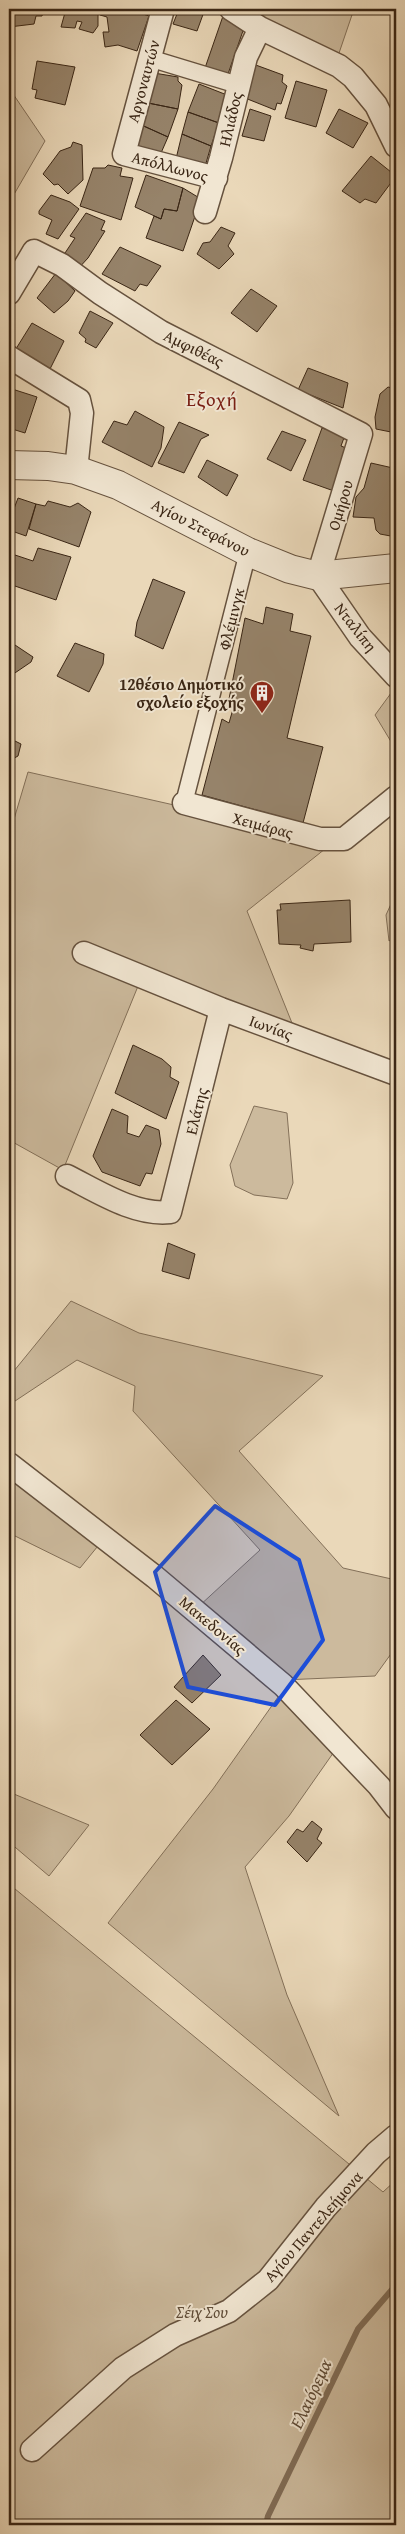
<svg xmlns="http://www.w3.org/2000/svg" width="405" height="2534" viewBox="0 0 405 2534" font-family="'Gentium Book Plus',serif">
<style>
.green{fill:#ccba9d;stroke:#837059}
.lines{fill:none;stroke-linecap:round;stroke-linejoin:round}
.stream{stroke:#806c56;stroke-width:6}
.building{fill:#96836a;stroke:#3a2615}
.pedestrian-casing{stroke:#66523e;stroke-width:19}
.minor-casing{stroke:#66523e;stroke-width:25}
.tertiary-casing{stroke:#66523e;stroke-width:30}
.pedestrian{stroke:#f1e6d2;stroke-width:16}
.minor{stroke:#f1e6d2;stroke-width:22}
.tertiary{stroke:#f1e6d2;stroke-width:28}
.marked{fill:#1d4ed8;fill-opacity:0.2;stroke:#1d4ed8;stroke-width:4;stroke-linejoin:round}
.labels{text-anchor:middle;stroke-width:4;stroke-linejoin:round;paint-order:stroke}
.street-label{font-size:16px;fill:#3a2615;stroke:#f1e6d2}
.poi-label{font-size:16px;font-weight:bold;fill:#3a2615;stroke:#f1e6d2;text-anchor:end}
.park-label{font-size:16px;font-style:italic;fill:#5e4b37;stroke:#f1e6d2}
.water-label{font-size:18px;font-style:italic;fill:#5d4935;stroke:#f1e6d2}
.quarter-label{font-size:19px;letter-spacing:1px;fill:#7a1f14;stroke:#f1e6d2}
</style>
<rect width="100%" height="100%" fill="#ead8b9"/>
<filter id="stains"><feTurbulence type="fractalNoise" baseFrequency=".004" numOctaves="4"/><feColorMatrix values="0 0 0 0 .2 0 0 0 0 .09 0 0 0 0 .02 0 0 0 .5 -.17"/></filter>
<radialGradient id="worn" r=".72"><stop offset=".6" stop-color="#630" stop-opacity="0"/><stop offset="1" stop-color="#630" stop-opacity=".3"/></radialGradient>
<path class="green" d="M248,9H354L337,59Z
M9,88L45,141L9,203Z
M394,689L396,691V750L375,715Z
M28,772L174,805L330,845L247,911L292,1023L288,1027L145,969L63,1170L9,1140V836Z
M396,893V936L389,941L386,915Z
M254,1106L287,1113L293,1183L287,1199L254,1195L235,1186L230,1165Z
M71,1301L139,1333L323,1376L239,1451L343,1568L396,1580V1647L375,1676L283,1680L198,1607L260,1550L133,1411L135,1386L77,1360L9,1405V1377Z
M9,1470L102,1541L80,1568L9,1533Z
M283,1690L336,1749L289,1816L245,1867L287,1995L339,2116L108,1923L213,1789Z
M9,1792L89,1825L49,1876L9,1842Z
M9,1884L383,2192L396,2180V2525H9Z"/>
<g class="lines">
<path class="stream" d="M266,2525L268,2516L358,2329L396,2285"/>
</g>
<path class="building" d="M9,9H44L42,16H36L34,24L9,27Z
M66,9L98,10V26L93,33L79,29L82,22L77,21L75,28L61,27Z
M102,9H128L149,16L137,51L118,45L105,47L103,32H109L107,17L100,15Z
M179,9H205L197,31L173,24Z
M394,9H396V46H394Z
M223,16L245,25L228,74L205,68Z
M37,61L75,67L65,105L35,98L37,90L32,89Z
M253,64L283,75L282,82L287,86L281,104L277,103L275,110L240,96Z
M154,73L178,77V81L182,85L178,109L143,102Z
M296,81L327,90L316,127L285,118Z
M199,84L227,95L219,123L188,112Z
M143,102L178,109L168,137L137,123Z
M250,109L271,116L264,141L242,136Z
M339,109L368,123L353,148L326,133Z
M188,112L219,123L211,146L182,134Z
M137,123L168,137L161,153L129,150Z
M182,134L211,146L204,170L175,163Z
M73,142L82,145L83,180L68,194L58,184L54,185L43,174L60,151L71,147Z
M371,156L396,176L376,203L365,199L360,203L342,191Z
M108,165L122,168L120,176L133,178L121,220L80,206L93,168H105Z
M146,175L183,188L177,211L164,209L161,219L135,207Z
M183,188L201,199L183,251L146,238L154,216L161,219L164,209L177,211Z
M51,195L70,202L79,209L58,239L46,234L52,220L39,214V211Z
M86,213L105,221L101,230L105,231L88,258L76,271L61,259L75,238L70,236Z
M221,227L235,233L228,246L234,254L219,269L197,254L203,243L210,242Z
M120,247L161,266L147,286L140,284L135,291L102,274Z
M56,273L75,291L68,301L54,313L37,298Z
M251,289L277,306L257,332L231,313Z
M90,311L113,323L96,348L85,342L86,339L79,333Z
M32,323L64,341L49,371L14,352Z
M308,368L348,383L343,408L298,390Z
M388,387L396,389V433L376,429L375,417L380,394Z
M9,388L37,397L25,433L9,428Z
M135,411L164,427L161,448L152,467L102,442L114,421L127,425Z
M179,422L209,435L201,439L184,473L158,463Z
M322,428L345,435L341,446L351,450L334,491L303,480Z
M282,431L306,440L291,471L267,459Z
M207,460L238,475L227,496L198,477Z
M371,463L393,468L396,474V537L380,534L376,530L374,518L353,517L356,497L364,488Z
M18,498L36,504L26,536L9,530V522Z
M48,501L70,507L78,503L91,512L79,547L29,529L36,504L45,506Z
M38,548L71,557L56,600L9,584V553L33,561Z
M153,579L185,592L163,649L135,636L137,622Z
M266,607L293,614L290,631L311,636L287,738L323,747L303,823L202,795L222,719L229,723L233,709L228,704L245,618L263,624Z
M9,641L33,657L31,662L9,677Z
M75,643L104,654L103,664L89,692L57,676Z
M9,738L21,744L18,756L9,761Z
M350,900L351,942L314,944L313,951L300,948L301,945L279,944L277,910H281L280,904Z
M133,1045L162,1059L171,1067L170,1077L179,1082L166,1119L115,1093Z
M112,1109L128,1116L127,1133L139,1137L146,1125L159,1130L161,1144L152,1174L146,1173L140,1186L102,1172L93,1156Z
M168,1243L195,1254L189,1279L162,1271Z
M203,1655L221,1675L192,1703L174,1687Z
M176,1700L210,1729L172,1765L140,1735Z
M312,1821L322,1829L317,1839L322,1843L307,1862L287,1842L297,1829L303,1832Z"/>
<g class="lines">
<defs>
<path id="pedestrian" d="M149,58L238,85
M184,803L248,552"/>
<path id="minor" d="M163,9L124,154L216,178
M231,9L260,28L339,66L353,77L376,105L396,146
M205,212L221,158L246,57L260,28
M9,293L34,251L62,265L100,293L161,332L361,434L318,576L360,637L396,676
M9,357L79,400L82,413L76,470
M184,803L320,839H344L396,797
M84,953L221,1009L396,1074
M67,1176C97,1191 135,1216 170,1212L221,1009
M9,1464L155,1577L283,1685L379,1786L396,1808
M32,2450L123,2368L175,2335L229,2311L268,2280L326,2207L376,2153L396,2136"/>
<path id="tertiary" d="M9,465L48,466L76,470L118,485L248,552L290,569L318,576L396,568"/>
</defs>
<use href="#pedestrian" class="pedestrian-casing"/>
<use href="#minor" class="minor-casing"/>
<use href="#tertiary" class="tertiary-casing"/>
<use href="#pedestrian" class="pedestrian"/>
<use href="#minor" class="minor"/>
<use href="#tertiary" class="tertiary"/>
</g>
<path class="marked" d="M215,1506L299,1560L323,1640L275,1705L188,1687L155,1572Z"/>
<defs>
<symbol id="building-pin" viewBox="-11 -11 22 30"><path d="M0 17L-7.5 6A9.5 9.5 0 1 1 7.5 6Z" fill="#8f2418" stroke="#f1e6d2"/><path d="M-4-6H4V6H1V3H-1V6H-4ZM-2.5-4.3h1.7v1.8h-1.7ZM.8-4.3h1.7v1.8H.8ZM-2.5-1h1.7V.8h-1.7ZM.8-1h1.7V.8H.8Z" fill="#fff"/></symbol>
</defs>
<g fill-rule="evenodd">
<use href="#building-pin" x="248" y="679" width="28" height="38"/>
</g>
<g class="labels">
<g class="street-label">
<text transform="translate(143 81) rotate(-75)" y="6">Αργοναυτών</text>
<text transform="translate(230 119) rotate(-77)" y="6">Ηλιάδος</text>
<text transform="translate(170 166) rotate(15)" y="6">Απόλλωνος</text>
<text transform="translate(194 348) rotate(26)" y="6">Αμφιθέας</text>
<text transform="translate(340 505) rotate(-73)" y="6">Ομήρου</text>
<text transform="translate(201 527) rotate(27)" y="6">Αγίου Στεφάνου</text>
<text transform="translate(231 619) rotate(-76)" y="6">Φλέμινγκ</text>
<text transform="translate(356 627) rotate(52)" y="6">Νταλίπη</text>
<text transform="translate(263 825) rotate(15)" y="6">Χειμάρας</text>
<text transform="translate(271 1027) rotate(20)" y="6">Ιωνίας</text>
<text transform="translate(196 1111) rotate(-76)" y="6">Ελάτης</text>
<text transform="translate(213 1625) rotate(40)" y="6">Μακεδονίας</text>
<text transform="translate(313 2226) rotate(-49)" y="6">Αγίου Παντελεήμονα</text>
</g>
<g class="poi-label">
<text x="244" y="690">12θέσιο Δημοτικό<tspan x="244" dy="18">σχολείο εξοχής</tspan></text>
</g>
<g class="park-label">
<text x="202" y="2318">Σέιχ Σου</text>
</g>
<g class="water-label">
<text transform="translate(311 2394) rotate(-65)" y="6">Ελαιόρεμα</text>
</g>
<g class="quarter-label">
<text x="212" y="406">Εξοχή</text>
</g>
</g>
<rect width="405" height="2534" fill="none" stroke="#ead8b9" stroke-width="30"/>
<rect x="10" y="10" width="385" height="2514" fill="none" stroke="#3a2615" stroke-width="2.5"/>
<rect x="15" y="15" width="375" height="2504" fill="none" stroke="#3a2615"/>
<rect width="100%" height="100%" filter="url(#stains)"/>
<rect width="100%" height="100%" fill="url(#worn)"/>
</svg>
